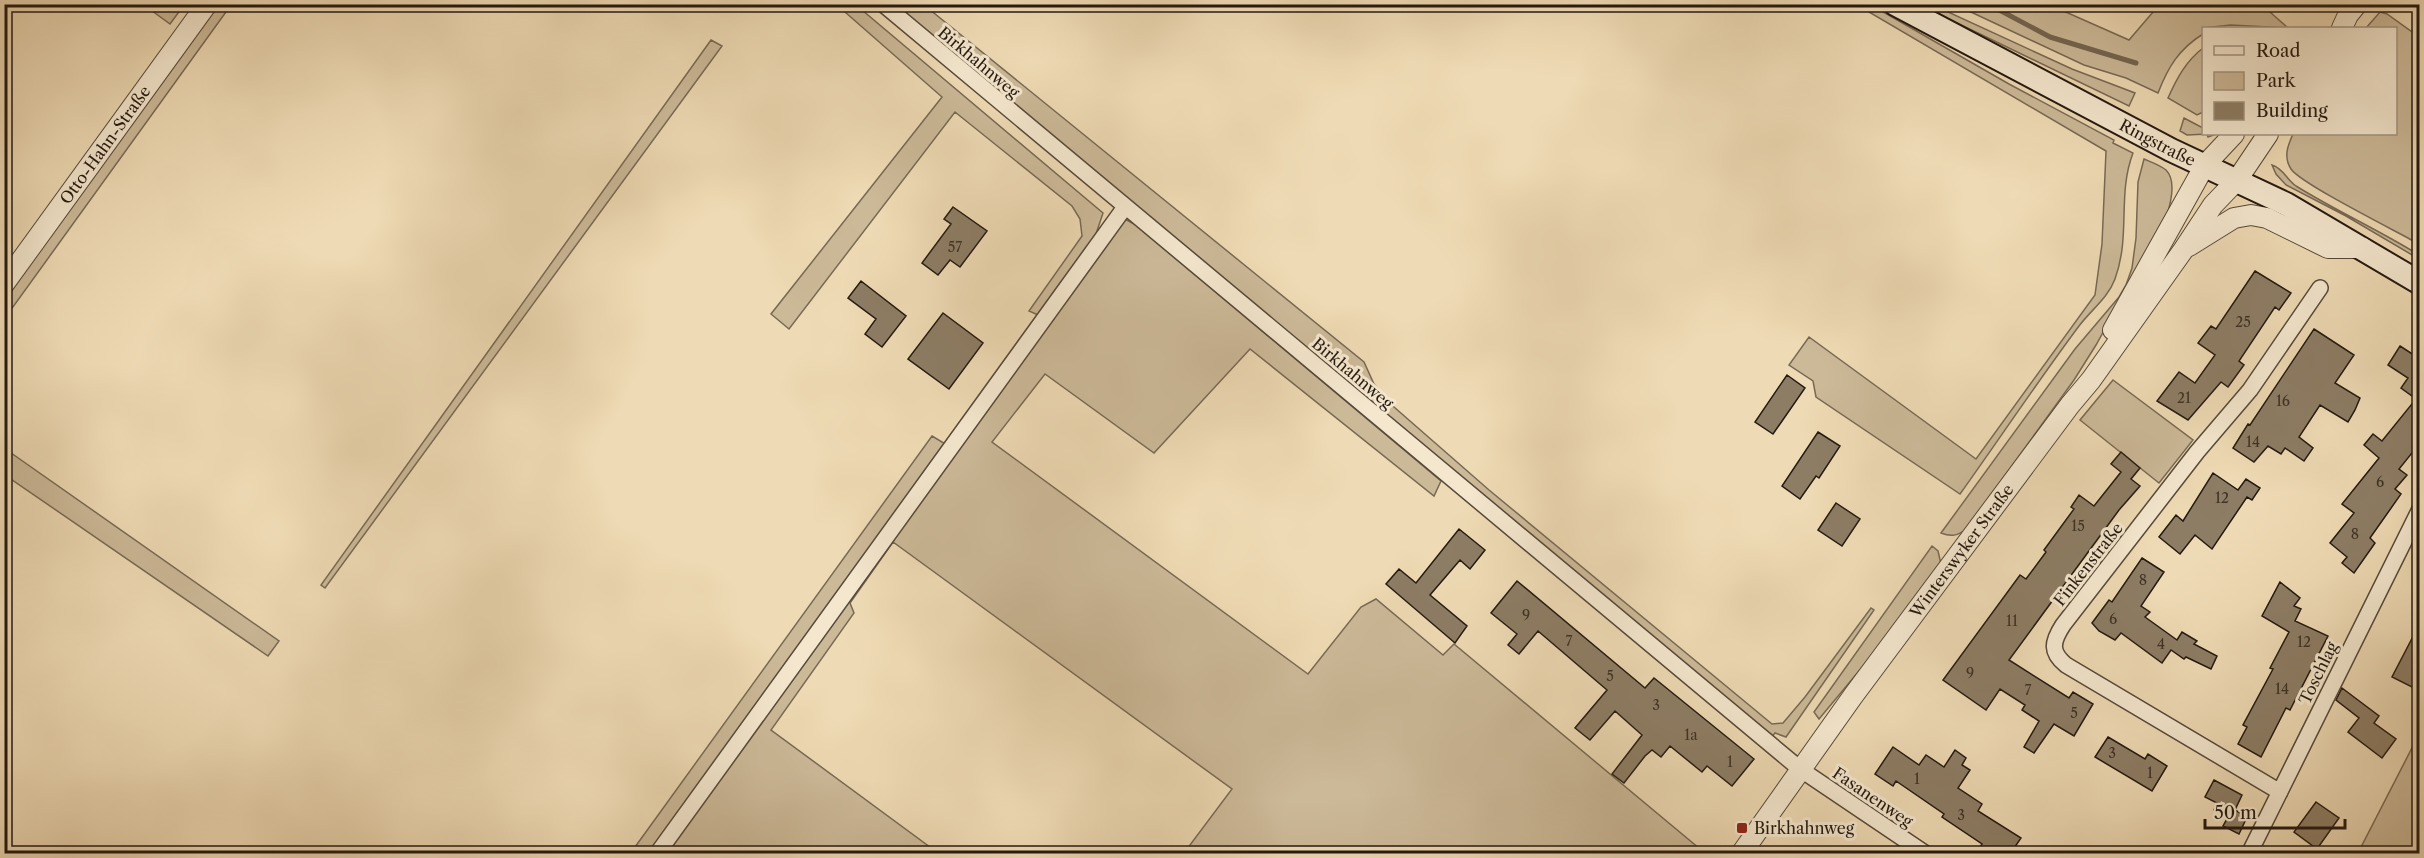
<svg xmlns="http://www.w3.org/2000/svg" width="2424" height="858" viewBox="0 0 2424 858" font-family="'Libre Caslon Text',serif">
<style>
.green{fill:#ccb998;stroke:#786954;stroke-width:1.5}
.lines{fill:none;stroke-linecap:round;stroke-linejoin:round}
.stream{stroke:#746551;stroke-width:5}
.building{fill:#8d7d65;stroke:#241910;stroke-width:1.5}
.minor-casing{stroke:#564939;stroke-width:18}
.tertiary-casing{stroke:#564939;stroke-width:22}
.secondary-casing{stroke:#241910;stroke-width:26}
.minor{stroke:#f4e7ce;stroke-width:15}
.tertiary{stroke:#f4e7ce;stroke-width:20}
.secondary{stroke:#f4e7ce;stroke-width:22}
.poi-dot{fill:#8f2418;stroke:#f4e7ce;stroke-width:2}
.labels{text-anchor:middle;stroke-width:6;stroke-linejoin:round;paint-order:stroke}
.number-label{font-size:14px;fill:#3e3225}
.street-label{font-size:16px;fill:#241910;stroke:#f4e7ce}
.poi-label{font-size:16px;fill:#241910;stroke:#f4e7ce;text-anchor:start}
</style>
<rect width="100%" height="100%" fill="#eedab4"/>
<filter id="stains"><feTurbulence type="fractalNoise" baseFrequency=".00333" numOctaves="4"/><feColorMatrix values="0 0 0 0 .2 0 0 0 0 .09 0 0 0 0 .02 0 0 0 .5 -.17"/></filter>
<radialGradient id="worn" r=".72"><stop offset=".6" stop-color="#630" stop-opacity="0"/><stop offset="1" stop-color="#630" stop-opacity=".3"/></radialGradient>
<path class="green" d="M144,5H184L170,24Z
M218,5H231L5,318V299Z
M837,5H856L1103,213L1095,237L1038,315L1029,311L1082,236L1080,219L1072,206L955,112L789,329L771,314L942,97Z
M894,5H924L1364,362L1374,384L1394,407L1489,490L1772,724L1783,723L1805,697L1871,608L1874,610L1786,737L1775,733L1770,739Z
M1857,5H1871L2009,84L2114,140L2113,143L2133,153C2117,195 2131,235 2115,279C2108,298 2091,310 2079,326C2038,381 2000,438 1960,494L1816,397L1813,381L1789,365L1809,337L1976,459L2095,295L2102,244L2106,151Z
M1920,5H1933L2072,69L2135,93L2129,106Z
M1956,5H2050L2129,40L2159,5H2262L2288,28L2231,25L2204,28L2203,34C2179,49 2168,67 2158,93L2126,78L2084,65Z
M2380,12L2387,14L2419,37V244C2398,232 2301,184 2291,169C2283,157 2288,145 2293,134H2396V28H2366Z
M711,40L722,46L325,588L321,585Z
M2203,48V112L2197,115L2168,98C2177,78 2186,61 2203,48Z
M2184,118L2203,128L2204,134H2216L2208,137L2207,134L2187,135L2180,131Z
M2144,159C2151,162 2160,165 2166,170C2177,181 2170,206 2166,218L2096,345L2074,380L1966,529C1958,536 1951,537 1941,533L2075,349L2119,297L2126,285L2132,268L2136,238L2138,182Z
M2272,165C2283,168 2287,180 2296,186C2336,211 2379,230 2419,255V259L2346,216L2286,185L2276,174Z
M1125,219L1136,225L1441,481L1434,496L1250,349L1154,453L1045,374L992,442L1308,674L1361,607L1376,599L1443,655L1454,644L1706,854L1184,853L1232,789L893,542L850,603L854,613L771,730L938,853L662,854Z
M2113,380L2193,440L2159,483L2080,420Z
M932,436L947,445L651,853L630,854Z
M4,448L279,641L268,656L5,475Z
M1932,546L1938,551L1941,564L1879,647L1819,719L1814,712Z
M2414,744L2419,748V853H2358Z"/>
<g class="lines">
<path class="stream" d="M1988,4L2050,37L2136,63"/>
</g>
<path class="building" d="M953,207L987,231L960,267L950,260L938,275L922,263L951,224L944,219Z
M2255,271L2291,293L2279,310L2275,307L2239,361L2244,365L2228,387L2221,382L2188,420L2157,401L2179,372L2195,383L2215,355L2198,343L2211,326L2216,329Z
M861,281L906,316L882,347L865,334L876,319L848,298Z
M943,313L983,343L949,389L908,359Z
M2314,329L2354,355L2335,383L2360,398L2355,410L2348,422L2320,405L2299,437L2313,448L2304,461L2285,448L2281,454L2268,446L2254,462L2233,448L2248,424L2250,425Z
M2400,346L2420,359V443L2399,469L2407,475L2395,489L2401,494L2370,538L2375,543L2354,573L2342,563L2347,557L2330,543L2354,513L2342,504L2379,458L2364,445L2373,434L2382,441L2416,399L2401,388L2408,378L2388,365Z
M1787,375L1805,388L1773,434L1755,422Z
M1818,432L1840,446L1819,478L1816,476L1800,499L1782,486Z
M2121,452L2140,468L2131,479L2140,486L2119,510L2009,660L2069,698L2073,692L2093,704L2074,736L2054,724L2034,753L2024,747L2039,721L2022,710L2025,705L2000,689L1986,710L1943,680L2020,575L2026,579L2046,552L2044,550L2074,509L2071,507L2079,495L2094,506L2121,472L2111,464Z
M2213,473L2238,490L2246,479L2260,488L2252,500L2247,497L2212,549L2195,535L2180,554L2159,537L2176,515L2183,521Z
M1836,503L1860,519L1842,546L1818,530Z
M1459,529L1485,550L1470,569L1460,560L1430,595L1467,626L1455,643L1386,584L1399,569L1416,583Z
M2142,558L2164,572L2141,606L2150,612L2145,617L2177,640L2182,632L2197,641L2194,644L2217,656L2211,669L2186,657L2184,659L2171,650L2162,663L2121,633L2115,640L2099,631L2092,623L2109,600L2112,602Z
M1517,581L1645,688L1654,678L1754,759L1732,786L1707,766L1702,772L1670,746L1661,757L1652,750L1645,756L1624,783L1612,774L1642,735L1615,711L1590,740L1575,728L1607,690L1538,631L1519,654L1508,645L1517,634L1491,613Z
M2280,582L2300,598L2294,606L2301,609L2295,621L2328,636L2290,710L2286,708L2261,757L2238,744L2247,727L2243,725L2273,669L2270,668L2289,632L2262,616Z
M2420,623V676L2414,688L2392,677Z
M2342,688L2379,716L2374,723L2396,739L2382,758L2348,732L2359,718L2336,700Z
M2108,737L2145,759L2148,754L2167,766L2152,791L2095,757Z
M1893,747L1919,765L1926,755L1944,767L1955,750L1966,758L1962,765L1970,770L1958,788L1982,804L1978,811L2021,838L2010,854H1989L1980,847L1982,844L1942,817L1944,814L1896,781L1893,786L1875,774Z
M2214,780L2242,795L2235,810L2247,817L2239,834L2223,826L2228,817L2214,810L2217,803L2205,797Z
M2316,802L2339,818L2317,849L2294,832Z"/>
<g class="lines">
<defs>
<path id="minor" d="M883,4L1800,769L1926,854
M2280,792L2066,665C2050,652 2052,642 2063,625L2197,452L2250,390L2320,288
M657,854L1125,207
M2249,854L2420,509"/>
<g id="tertiary">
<path d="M2342,28L2348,15L2357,4"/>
<path d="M2189,246L2234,218L2251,215L2267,218L2328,248H2363"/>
<path id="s1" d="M4,284L207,4"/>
<path d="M2113,330L2205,165L2234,134"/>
<path id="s2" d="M1741,854L1853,696L2070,405L2091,380L2184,249L2213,205L2237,180L2268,134"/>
</g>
<g id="secondary">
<path id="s3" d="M1895,4L2171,150L2286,204L2420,283"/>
</g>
</defs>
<use href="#minor" class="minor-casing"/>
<use href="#tertiary" class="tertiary-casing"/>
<use href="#secondary" class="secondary-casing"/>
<use href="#minor" class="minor"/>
<use href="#tertiary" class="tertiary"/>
<use href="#secondary" class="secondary"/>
</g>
<rect class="poi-dot" x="1736" y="822" width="12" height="12" rx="3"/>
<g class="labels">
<g class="number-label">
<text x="955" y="252">57</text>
<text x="2243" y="327">25</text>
<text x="2184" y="403">21</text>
<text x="2283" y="406">16</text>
<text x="2253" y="447">14</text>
<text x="2380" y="487">6</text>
<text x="2222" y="503">12</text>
<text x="2078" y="531">15</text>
<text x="2355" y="539">8</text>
<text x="2143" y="585">8</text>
<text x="1526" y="620">9</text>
<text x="2113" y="624">6</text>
<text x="2012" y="626">11</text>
<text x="1569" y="646">7</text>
<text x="2304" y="647">12</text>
<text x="2161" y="649">4</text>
<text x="1970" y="678">9</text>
<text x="1610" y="681">5</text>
<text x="2282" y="694">14</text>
<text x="2028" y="695">7</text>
<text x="1656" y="710">3</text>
<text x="2074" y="718">5</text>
<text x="1691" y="740">1a</text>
<text x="2112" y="758">3</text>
<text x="1730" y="767">1</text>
<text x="2150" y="778">1</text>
<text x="1917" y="784">1</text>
<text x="1961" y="820">3</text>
</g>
<g class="street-label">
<text transform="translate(979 62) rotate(40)" y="6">Birkhahnweg</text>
<text dy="6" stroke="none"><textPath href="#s3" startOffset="297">Ringstraße</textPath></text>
<text dy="6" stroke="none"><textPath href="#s1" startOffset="172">Otto-Hahn-Straße</textPath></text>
<text transform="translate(1353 373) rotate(40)" y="6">Birkhahnweg</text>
<text dy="6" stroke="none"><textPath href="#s2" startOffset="375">Winterswyker Straße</textPath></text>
<text transform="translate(2088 564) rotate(-52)" y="6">Finkenstraße</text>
<text transform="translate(2318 673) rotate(-64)" y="6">Toschlag</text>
<text transform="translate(1873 797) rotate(34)" y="6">Fasanenweg</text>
</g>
<g class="poi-label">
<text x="1754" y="834">Birkhahnweg</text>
</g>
</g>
<rect width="2424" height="858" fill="none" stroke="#eedab4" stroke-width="24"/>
<rect x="6" y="6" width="2412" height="846" fill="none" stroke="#241910" stroke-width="3"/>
<rect x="12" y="12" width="2400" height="834" fill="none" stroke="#241910" stroke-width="1.5"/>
<rect x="2202" y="27" width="195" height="108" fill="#f4e7ce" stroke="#a19582" stroke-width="1.5"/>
<rect x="2214" y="46" width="30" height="9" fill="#f4e7ce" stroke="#a19582" stroke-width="1.5"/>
<text x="2256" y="57" font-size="18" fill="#241910">Road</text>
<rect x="2214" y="72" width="30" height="18" fill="#ccb998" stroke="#a19582" stroke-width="1.5"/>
<text x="2256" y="87" font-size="18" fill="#241910">Park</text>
<rect x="2214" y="102" width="30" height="18" fill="#8d7d65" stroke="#a19582" stroke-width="1.5"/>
<text x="2256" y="117" font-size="18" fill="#241910">Building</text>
<path d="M2205 819v9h140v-9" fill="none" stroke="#241910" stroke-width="3"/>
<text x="2214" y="819" font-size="18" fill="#241910" stroke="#f4e7ce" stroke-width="4.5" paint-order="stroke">50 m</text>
<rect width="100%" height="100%" filter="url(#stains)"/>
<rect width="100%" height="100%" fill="url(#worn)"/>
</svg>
